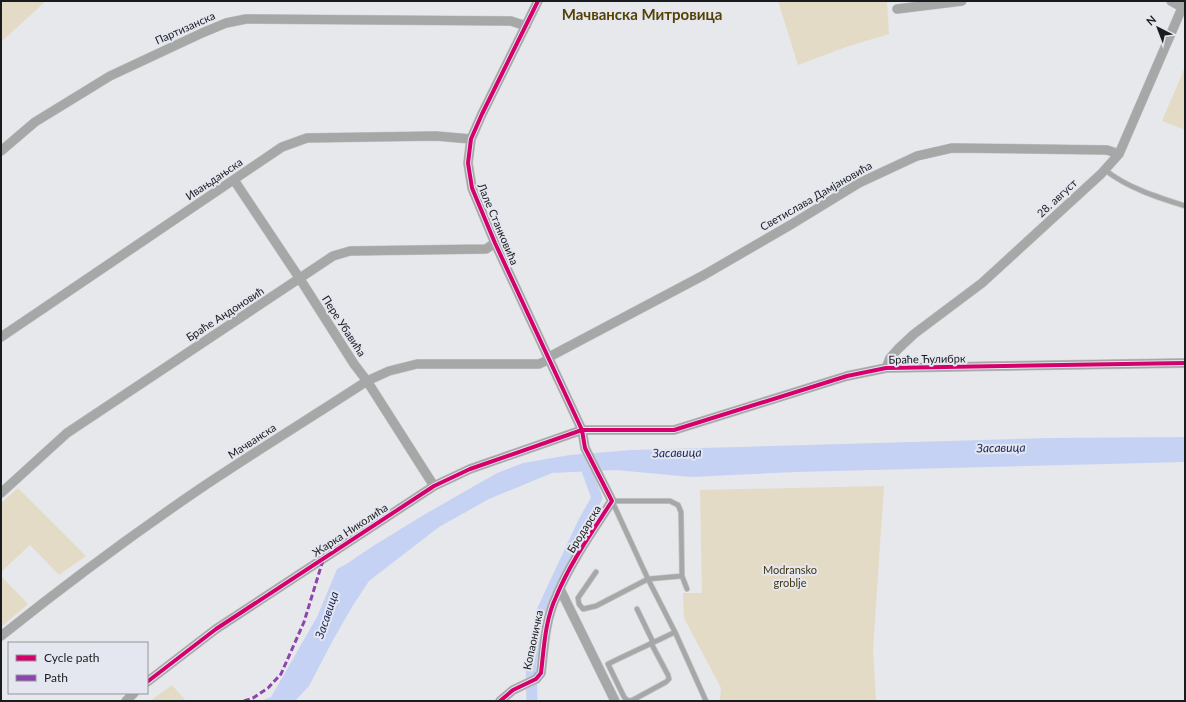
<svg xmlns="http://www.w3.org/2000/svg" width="1186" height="702" viewBox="0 0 1186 702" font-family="Lato,sans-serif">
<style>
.green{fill:#e3dbc6}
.water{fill:#c6d2f4}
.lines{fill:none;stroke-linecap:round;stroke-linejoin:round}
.canal{stroke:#c6d2f4;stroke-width:11}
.lane-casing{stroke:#c3c4c6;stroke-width:6}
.street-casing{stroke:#c3c4c6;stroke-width:10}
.lane{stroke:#a6a7a7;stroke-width:4.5}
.street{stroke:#a6a7a7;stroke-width:9}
.quiet{stroke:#8e44ad;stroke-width:3;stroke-dasharray:6 3;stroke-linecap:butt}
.cycleway-casing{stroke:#e4e7ef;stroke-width:6}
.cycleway{stroke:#d6006c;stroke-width:4}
.labels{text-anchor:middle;stroke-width:4;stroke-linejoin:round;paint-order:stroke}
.street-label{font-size:11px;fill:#1a1b1e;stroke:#e4e7ef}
.park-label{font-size:11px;fill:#44370e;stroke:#e4e7ef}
.water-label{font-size:12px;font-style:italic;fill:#19245b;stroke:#e4e7ef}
.district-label{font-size:15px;font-weight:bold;fill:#554200;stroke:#e4e7ef}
</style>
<rect width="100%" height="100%" fill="#e7e8ec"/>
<path class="green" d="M1,1H46L1,42Z
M778,1H887L889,34L846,47L798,65Z
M1185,67V130L1162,121Z
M884,486L873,649L876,701H720L721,688L684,618L683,593H702L700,490Z
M18,488L86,556L59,575L30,545L1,572V503Z
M1,576L28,604L1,627Z
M172,685L186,701H150Z"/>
<path class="water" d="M1185,437V462L796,472L691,477L616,470L552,473L489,499L439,527L369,581L352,607L333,640L309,686L295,701H261L271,697L317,617L337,569L348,563L373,546L427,513L497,473L523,463L570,455L632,450L1050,438Z"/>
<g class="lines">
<path class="canal" d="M532,701L531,663L542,611L583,523L597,498L583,459"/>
<defs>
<path id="lane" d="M1105,170C1128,188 1157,197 1185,206
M596,572L578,598L579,604L583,609L596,606L648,579L612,501H670L678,505L681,512L682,576L687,589
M682,576L648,579L675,632L706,701
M637,609L653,642
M651,643L668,675L669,679L666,682L631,701L627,700L624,697L608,664C630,653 653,643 675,632"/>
<path id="street" d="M1171,1L1182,7
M897,9L962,1
M1,151L35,122L110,76L202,33L226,23L246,19L511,21L526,26
M234,180L300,279L354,364L367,381L434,486
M1,337L282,147L307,138L436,136L471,139
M549,357L704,275L792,224L859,183L917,156L952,148L1107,150L1119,154
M886,368L890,358L898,349L914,334L982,283L1101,174L1119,154L1185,1
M1,493L67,433L333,256L350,251L486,249L495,243
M560,589L615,701
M1,636C66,584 132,535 201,488C256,451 312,417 367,381L389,371L417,364H539L550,359
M147,682L216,629L434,486L470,469L582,430H674L847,376L886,368L1185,363
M126,701L134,693
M500,701L513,690L536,679L541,673C544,648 545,620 556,597C570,563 592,532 612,501L585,448L582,430L495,243L472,188L468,163L471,139L482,114L538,1"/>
</defs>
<use href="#lane" class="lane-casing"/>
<use href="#street" class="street-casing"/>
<use href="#lane" class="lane"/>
<use href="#street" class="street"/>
<path class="quiet" d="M244,701L253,698L268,688L281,674L304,622L323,560"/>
<defs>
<path id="cycleway" d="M147,682L216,629L434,486L470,469L582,430H674L847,376L886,368L1185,363
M500,701L513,690L536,679L541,673C544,648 545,620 556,597C570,563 592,532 612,501L585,448L582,430L495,243L472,188L468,163L471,139L482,114L538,1"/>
</defs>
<use href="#cycleway" class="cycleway-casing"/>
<use href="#cycleway" class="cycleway"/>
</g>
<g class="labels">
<g class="street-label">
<text transform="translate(185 28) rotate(-24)" y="4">Партизанска</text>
<text transform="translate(214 179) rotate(-34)" y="4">Ивањдањска</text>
<text transform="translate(816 196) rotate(-30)" y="4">Светислава Дамјановића</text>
<text transform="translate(1057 198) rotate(-43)" y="4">28. август</text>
<text transform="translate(498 224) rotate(67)" y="4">Лале Станковића</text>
<text transform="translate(225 314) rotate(-33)" y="4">Браће Андоновић</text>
<text transform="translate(344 326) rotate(57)" y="4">Пере Убавића</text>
<text transform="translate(927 359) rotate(-1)" y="4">Браће Ћулибрк</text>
<text transform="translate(252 441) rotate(-33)" y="4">Мачванска</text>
<text transform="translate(584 529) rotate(-58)" y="4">Бродарска</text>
<text transform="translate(350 530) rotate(-33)" y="4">Жарка Николића</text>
<text transform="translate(533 640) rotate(-78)" y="4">Копаоничка</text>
</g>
<g class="park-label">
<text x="790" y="574">Modransko<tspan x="790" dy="13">groblje</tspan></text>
</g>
<g class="water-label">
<text transform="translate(1001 448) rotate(-1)" y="4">Засавица</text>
<text transform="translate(677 453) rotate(-1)" y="4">Засавица</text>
<text transform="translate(327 615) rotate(-71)" y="4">Засавица</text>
</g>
<g class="district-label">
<text x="642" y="20">Мачванска Митровица</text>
</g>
</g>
<rect width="1186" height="702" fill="none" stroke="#1a1b1e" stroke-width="4"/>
<rect x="8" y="642" width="140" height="52" fill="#e4e7ef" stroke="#93959b"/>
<rect x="16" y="655" width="20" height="6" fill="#d6006c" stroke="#93959b"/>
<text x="44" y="662" font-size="12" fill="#1a1b1e">Cycle path</text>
<rect x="16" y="675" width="20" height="6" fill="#8e44ad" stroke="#93959b"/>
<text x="44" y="682" font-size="12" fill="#1a1b1e">Path</text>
<g transform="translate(1158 28) rotate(318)" stroke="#e4e7ef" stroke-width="3" paint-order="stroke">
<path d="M0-3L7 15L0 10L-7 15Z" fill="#1a1b1e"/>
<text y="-6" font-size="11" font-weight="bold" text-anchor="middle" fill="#1a1b1e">N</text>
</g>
</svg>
